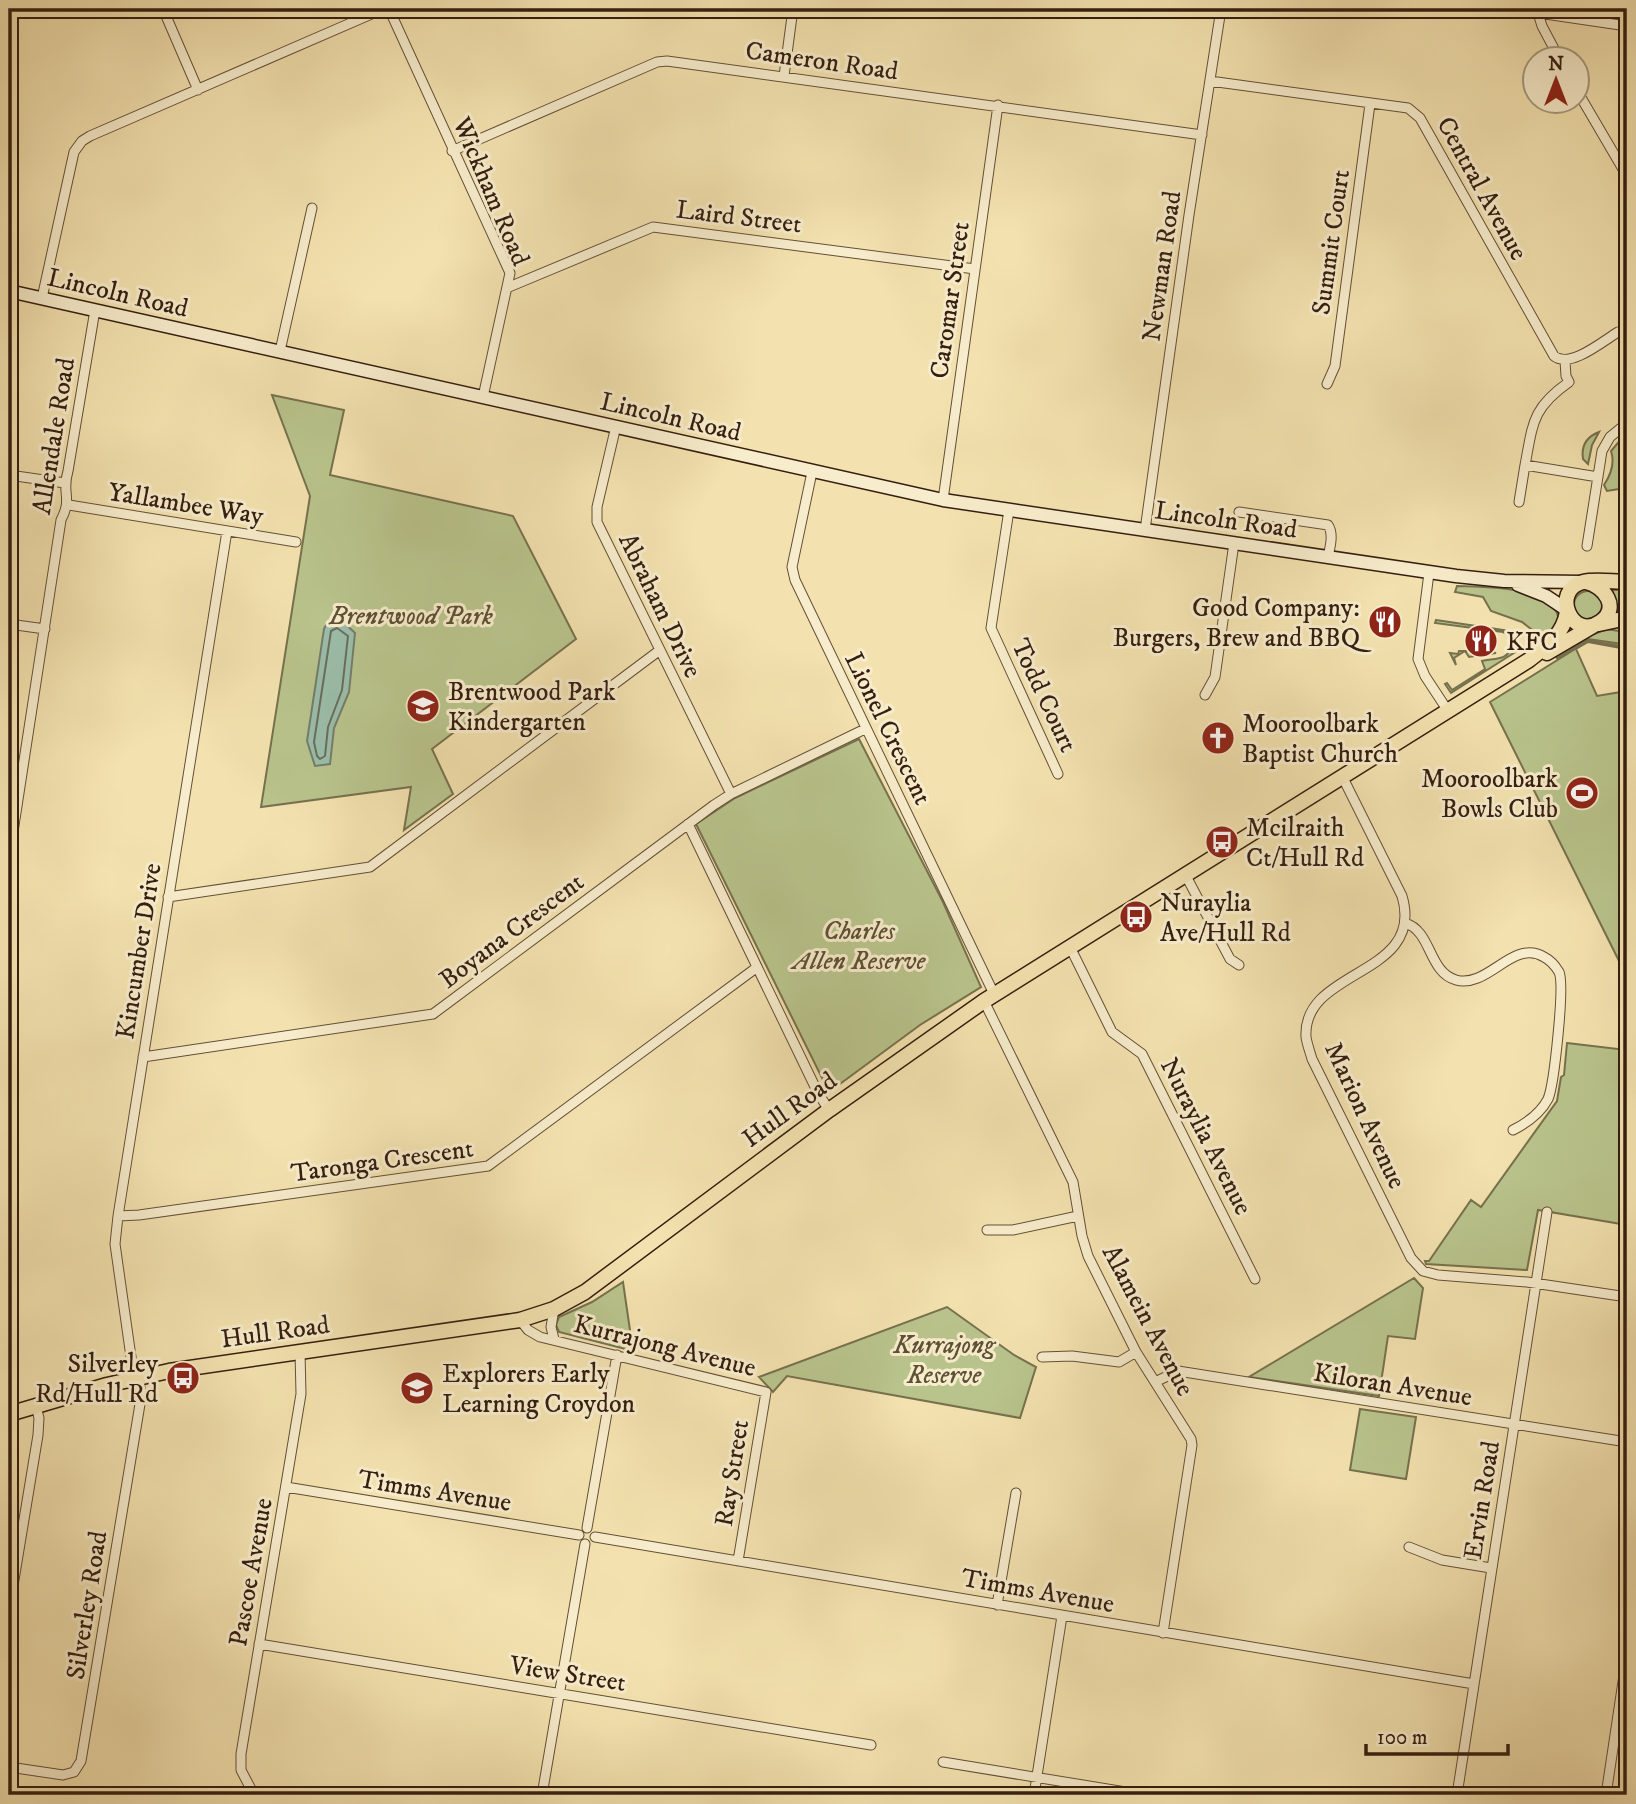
<svg xmlns="http://www.w3.org/2000/svg" width="1636" height="1804" viewBox="0 0 1636 1804" font-family="'IM FELL DW Pica',serif">
<style>
.green{fill:#b9c48c;stroke:#77714e;stroke-width:2}
.water{fill:#9bbeab;stroke:#727e6d;stroke-width:2}
.lines{fill:none;stroke-linecap:round;stroke-linejoin:round}
.shore{stroke:#686e5e;stroke-width:2}
.street-casing{stroke:#644f38;stroke-width:11}
.secondary-casing{stroke:#351e10;stroke-width:15}
.primary-casing{stroke:#351e10;stroke-width:17}
.street{stroke:#f7eccb;stroke-width:9}
.secondary{stroke:#f7eccb;stroke-width:12}
.primary{stroke:#f3e2af;stroke-width:14}
.labels{text-anchor:middle;stroke-width:6;stroke-linejoin:round;paint-order:stroke}
.street-label{font-size:26px;fill:#351e10;stroke:#f7eccb}
.poi-label{font-size:26px;fill:#351e10;stroke:#f7eccb;text-anchor:start}
.park-label{font-size:26px;font-style:italic;fill:#5d5035;stroke:#f7eccb}
</style>
<rect width="100%" height="100%" fill="#f3e2af"/>
<filter id="stains"><feTurbulence type="fractalNoise" baseFrequency=".00286" numOctaves="4"/><feColorMatrix values="0 0 0 0 .2 0 0 0 0 .09 0 0 0 0 .02 0 0 0 .5 -.17"/></filter>
<radialGradient id="worn" r=".72"><stop offset=".6" stop-color="#630" stop-opacity="0"/><stop offset="1" stop-color="#630" stop-opacity=".3"/></radialGradient>
<path class="green" d="M272,395L344,410L330,475L513,516L576,639L432,749L453,794L404,830L411,787L261,807L310,496Z
M1599,432L1592,445L1588,464L1583,459C1581,446 1586,437 1599,432Z
M1623,437L1627,443V482L1619,489L1607,491L1604,485C1610,476 1615,463 1611,451Z
M1457,586C1482,587 1558,585 1559,622L1545,640L1522,622L1491,611L1483,597L1455,592Z
M1612,590H1627V608L1616,611V601Z
M1574 605a14 14 0 1 1 28 0a14 14 0 1 1-28 0Z
M1436,620L1516,632L1520,649L1451,693L1445,684L1447,683L1452,690L1485,669L1482,661C1493,658 1509,661 1511,646C1512,638 1509,635 1503,632L1435,623Z
M1606,629L1619,631L1627,642L1622,644L1588,639L1557,658L1554,655L1585,638Z
M1588,641L1621,646L1620,648L1588,642L1576,649L1597,696L1627,691V977L1490,702Z
M1470,647L1496,653L1469,657L1465,651L1454,658L1456,665L1450,653L1458,654L1459,651H1469Z
M859,739L943,902L981,987L920,1025L829,1092L696,824L735,798Z
M1567,1043L1626,1050L1627,1045V1225L1538,1210L1527,1270L1426,1264L1425,1261H1429L1471,1200L1481,1207L1557,1101L1561,1077L1564,1075Z
M1414,1278L1423,1288L1415,1339L1388,1336L1379,1396L1249,1377Z
M623,1282L633,1351L559,1332L556,1325L559,1317L592,1302Z
M947,1307L1014,1355L1036,1367L1020,1418L787,1376L773,1392L759,1377Z
M1360,1409L1416,1417L1406,1479L1350,1470Z"/>
<path class="water" d="M336,620L343,622L355,633L349,692L334,728L330,764L315,766L307,741L324,629L327,623Z"/>
<g class="lines">
<path class="shore" d="M337,628L348,636L342,690L328,727L325,756L320,759L317,756L314,742L331,631Z"/>
<defs>
<path id="street" d="M163,9L198,90
M389,9L510,273L483,397
M1510,9L1627,26
M1538,13L1542,26L1560,60
M784,76L793,9
M1210,81L1408,108L1420,118L1554,356C1570,369 1603,341 1618,332L1627,330
M1576,89L1627,176
M452,151L657,62L667,61L1202,135
M509,287L653,227L975,269
M42,298L74,152L82,141L90,136L383,9
M280,351L312,208
M1565,361L1566,376L1569,382C1532,408 1533,423 1525,465L1598,477
M1327,384L1335,366L1370,104
M616,426L597,507V522L731,794
M812,472L792,567L795,580L994,994
M9,475L65,483
M943,500L998,105
M1519,502L1525,465
M69,505L296,542
M1009,510L991,628L1058,774
M1239,512L1328,525C1334,534 1330,547 1328,557
M1145,530L1189,215L1221,9
M1587,546L1602,451L1610,437L1627,423
M1429,573L1418,659L1425,676L1448,711
M9,624L45,629
M1205,695L1215,677L1234,543
M1343,778L1402,896C1426,977 1302,968 1306,1037C1307,1044 1310,1052 1312,1059L1411,1258L1423,1271L1438,1275L1527,1282L1627,1297
M688,824L818,1093L829,1110
M9,858L61,520C73,497 61,493 68,471L95,310
M1186,876L1230,959L1239,965
M168,897L370,867L660,650
M1405,923C1432,931 1428,972 1456,980C1488,989 1513,938 1544,957C1550,960 1556,967 1559,972C1565,985 1554,1085 1548,1099C1540,1114 1527,1123 1513,1130
M1070,947L1112,1032L1142,1054L1255,1279
M984,1001L1073,1182L1082,1236L1088,1256L1136,1352L1191,1439L1192,1445L1163,1633
M143,1057L433,1014L714,805L731,794L865,729
M118,1216L139,1215L488,1166L756,968
M987,1230H1013L1078,1216
M554,1309L551,1327L554,1339
M520,1320L528,1330L540,1337L766,1392L738,1561
M1042,1357L1072,1356L1119,1362L1136,1352
M134,1378L115,1244L118,1216L227,531
M1155,1382L1178,1371L1627,1442
M286,1487L579,1535
M587,1528L617,1355
M595,1537L1474,1684
M1409,1547L1442,1560L1491,1568
M997,1605L1016,1493
M9,1610L38,1435L39,1418L36,1406
M259,1644L871,1745
M943,1762L1144,1795
M9,1767L63,1775L74,1772L81,1761L141,1398L139,1377
M254,1795L241,1770V1754L301,1394L300,1352
M542,1795L585,1544
M1034,1795L1062,1616
M1457,1795L1547,1212
M1606,1795L1627,1655"/>
<path id="secondary" d="M9,291L943,500L1456,576L1504,581L1582,582
M1518,585L1546,596L1567,610"/>
<path id="primary" d="M1586,582C1604,586 1621,608 1600,622C1572,642 1550,590 1583,582C1596,579 1613,582 1627,582
M1599,624L1627,618
M1547,653L1593,626
M9,1414L107,1385L169,1371L520,1320L554,1309L585,1292L829,1110L984,1001L1529,660C1547,646 1563,635 1567,612"/>
</defs>
<use href="#street" class="street-casing"/>
<use href="#secondary" class="secondary-casing"/>
<use href="#primary" class="primary-casing"/>
<use href="#street" class="street"/>
<use href="#secondary" class="secondary"/>
<use href="#primary" class="primary"/>
</g>
<defs>
<symbol id="restaurant-disc" viewBox="-11 -11 22 22"><circle r="9.5" fill="#8f2418" stroke="#f7eccb"/><path d="M-5-6h1v4h1v-4h1v4h1v-4h1v5L-1.5 .5V6h-2V.5L-5-1ZM5-6V6H3V1.5H1.5Q1.5-4 5-6Z" fill="#fff"/></symbol>
<symbol id="school-disc" viewBox="-11 -11 22 22"><circle r="9.5" fill="#8f2418" stroke="#f7eccb"/><path d="M0-5L7-2L0 1L-7-2ZM-4 1L0 2.5L4 1V4Q0 6-4 4Z" fill="#fff"/></symbol>
<symbol id="church-disc" viewBox="-11 -11 22 22"><circle r="9.5" fill="#8f2418" stroke="#f7eccb"/><path d="M-1.2-6h2.4v3.5h3.3v2.4h-3.3V6h-2.4V-.1h-3.3v-2.4h3.3Z" fill="#fff"/></symbol>
<symbol id="stadium-disc" viewBox="-11 -11 22 22"><circle r="9.5" fill="#8f2418" stroke="#f7eccb"/><path d="M0-5a6.5 5 0 1 0 0 10a6.5 5 0 1 0 0-10ZM-3.5-1.8h7v3.6h-7Z" fill="#fff"/></symbol>
<symbol id="bus-disc" viewBox="-11 -11 22 22"><circle r="9.5" fill="#8f2418" stroke="#f7eccb"/><path d="M-5-6H5V4H4V6H2V4H-2V6H-4V4H-5ZM-3.5-4V0h7V-4ZM-3.5 1.2v1.5H-2V1.2ZM2 1.2v1.5H3.5V1.2Z" fill="#fff"/></symbol>
</defs>
<g fill-rule="evenodd">
<use href="#restaurant-disc" x="1366" y="603" width="38" height="38"/>
<use href="#restaurant-disc" x="1462" y="622" width="38" height="38"/>
<use href="#school-disc" x="404" y="687" width="38" height="38"/>
<use href="#church-disc" x="1199" y="719" width="38" height="38"/>
<use href="#stadium-disc" x="1563" y="774" width="38" height="38"/>
<use href="#bus-disc" x="1203" y="823" width="38" height="38"/>
<use href="#bus-disc" x="1117" y="898" width="38" height="38"/>
<use href="#bus-disc" x="164" y="1359" width="38" height="38"/>
<use href="#school-disc" x="398" y="1369" width="38" height="38"/>
</g>
<g class="labels">
<g class="street-label">
<text transform="translate(822 60) rotate(8)" y="9">Cameron Road</text>
<text transform="translate(1483 188) rotate(61)" y="9">Central Avenue</text>
<text transform="translate(492 191) rotate(67)" y="9">Wickham Road</text>
<text transform="translate(739 216) rotate(7)" y="9">Laird Street</text>
<text transform="translate(1330 242) rotate(-82)" y="9">Summit Court</text>
<text transform="translate(1161 266) rotate(-82)" y="9">Newman Road</text>
<text transform="translate(118 292) rotate(13)" y="9">Lincoln Road</text>
<text transform="translate(949 300) rotate(-82)" y="9">Caromar Street</text>
<text transform="translate(671 416) rotate(13)" y="9">Lincoln Road</text>
<text transform="translate(53 436) rotate(-81)" y="9">Allendale Road</text>
<text transform="translate(186 503) rotate(9)" y="9">Yallambee Way</text>
<text transform="translate(1226 519) rotate(8)" y="9">Lincoln Road</text>
<text transform="translate(661 605) rotate(64)" y="9">Abraham Drive</text>
<text transform="translate(1045 695) rotate(65)" y="9">Todd Court</text>
<text transform="translate(889 728) rotate(64)" y="9">Lionel Crescent</text>
<text transform="translate(511 930) rotate(-37)" y="9">Boyana Crescent</text>
<text transform="translate(138 951) rotate(-81)" y="9">Kincumber Drive</text>
<text transform="translate(789 1109) rotate(-36)" y="9">Hull Road</text>
<text transform="translate(1366 1115) rotate(65)" y="9">Marion Avenue</text>
<text transform="translate(1207 1136) rotate(63)" y="9">Nuraylia Avenue</text>
<text transform="translate(382 1160) rotate(-8)" y="9">Taronga Crescent</text>
<text transform="translate(1149 1320) rotate(62)" y="9">Alamein Avenue</text>
<text transform="translate(275 1331) rotate(-8)" y="9">Hull Road</text>
<text transform="translate(665 1345) rotate(14)" y="9">Kurrajong Avenue</text>
<text transform="translate(1393 1384) rotate(9)" y="9">Kiloran Avenue</text>
<text transform="translate(731 1473) rotate(-81)" y="9">Ray Street</text>
<text transform="translate(435 1490) rotate(9)" y="9">Timms Avenue</text>
<text transform="translate(1481 1500) rotate(-81)" y="9">Ervin Road</text>
<text transform="translate(250 1572) rotate(-80)" y="9">Pascoe Avenue</text>
<text transform="translate(1038 1590) rotate(10)" y="9">Timms Avenue</text>
<text transform="translate(86 1605) rotate(-81)" y="9">Silverley Road</text>
<text transform="translate(568 1673) rotate(9)" y="9">View Street</text>
</g>
<g class="poi-label">
<text x="1360" y="616" text-anchor="end">Good Company:<tspan x="1360" dy="30">Burgers, Brew and BBQ</tspan></text>
<text x="1506" y="650">KFC</text>
<text x="448" y="700">Brentwood Park<tspan x="448" dy="30">Kindergarten</tspan></text>
<text x="1242" y="732">Mooroolbark<tspan x="1242" dy="30">Baptist Church</tspan></text>
<text x="1558" y="787" text-anchor="end">Mooroolbark<tspan x="1558" dy="30">Bowls Club</tspan></text>
<text x="1246" y="836">Mcilraith<tspan x="1246" dy="30">Ct/Hull Rd</tspan></text>
<text x="1160" y="911">Nuraylia<tspan x="1160" dy="30">Ave/Hull Rd</tspan></text>
<text x="158" y="1372" text-anchor="end">Silverley<tspan x="158" dy="30">Rd/Hull Rd</tspan></text>
<text x="442" y="1382">Explorers Early<tspan x="442" dy="30">Learning Croydon</tspan></text>
</g>
<g class="park-label">
<text x="411" y="624">Brentwood Park</text>
<text x="859" y="939">Charles<tspan x="859" dy="30">Allen Reserve</tspan></text>
<text x="944" y="1353">Kurrajong<tspan x="944" dy="30">Reserve</tspan></text>
</g>
</g>
<rect width="1636" height="1804" fill="none" stroke="#f3e2af" stroke-width="35"/>
<rect x="10" y="10" width="1615" height="1783" fill="none" stroke="#351e10" stroke-width="3.5"/>
<rect x="18" y="18" width="1601" height="1769" fill="none" stroke="#351e10" stroke-width="2"/>
<g transform="translate(1556 80)"><circle r="33" fill="#f7eccb" stroke="#a99a80" stroke-width="2"/>
<path d="M0-5L12 26L0 18L-12 26Z" fill="#8f2418"/>
<text y="-10" font-size="19" font-weight="bold" text-anchor="middle" fill="#351e10">N</text>
</g>
<path d="M1366 1744v10h142v-10" fill="none" stroke="#351e10" stroke-width="3.5"/>
<text x="1377" y="1744" font-size="21" fill="#351e10" stroke="#f7eccb" stroke-width="5" paint-order="stroke">100 m</text>
<rect width="100%" height="100%" filter="url(#stains)"/>
<rect width="100%" height="100%" fill="url(#worn)"/>
</svg>
